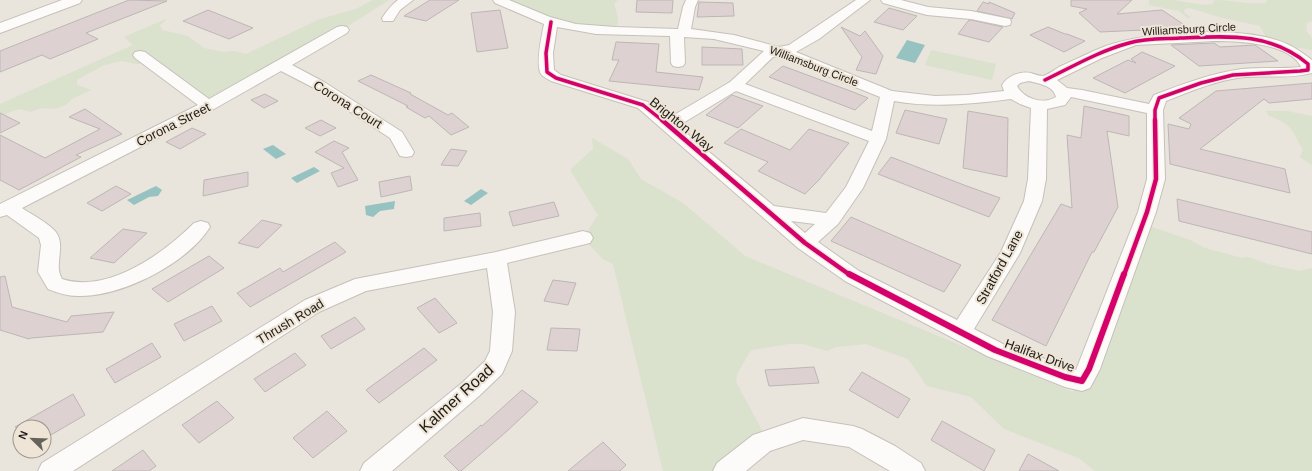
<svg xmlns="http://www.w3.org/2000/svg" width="1312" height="471" viewBox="0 0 1312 471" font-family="Helvetica,sans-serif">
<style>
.green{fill:#dae1cc}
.water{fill:#96c2c1}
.building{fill:#ded1d2;stroke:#bcb7b4}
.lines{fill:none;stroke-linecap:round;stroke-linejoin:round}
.street-casing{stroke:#c5c1ba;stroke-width:2}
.secondary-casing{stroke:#c5c1ba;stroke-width:2}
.street{fill:#fcfbfa;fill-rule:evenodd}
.secondary{fill:#fcfbfa;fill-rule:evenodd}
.cycleway-far2-casing{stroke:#eee5d7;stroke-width:5.5}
.cycleway-far1-casing{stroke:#eee5d7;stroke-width:7}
.cycleway-casing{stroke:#eee5d7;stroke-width:8}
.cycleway-far2{stroke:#d6006c;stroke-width:3.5}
.cycleway-far1{stroke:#d6006c;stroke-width:4.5}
.cycleway{stroke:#d6006c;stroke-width:6}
.labels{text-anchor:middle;stroke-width:4;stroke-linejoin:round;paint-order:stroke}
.far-street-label{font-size:11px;fill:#1e1b16;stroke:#eee5d7}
.street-label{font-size:13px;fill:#1e1b16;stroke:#eee5d7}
.near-street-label{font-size:16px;fill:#1e1b16;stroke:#eee5d7}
</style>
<rect width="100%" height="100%" fill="#e9e4dc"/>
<path class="green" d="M373,0H389L348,26L210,105L147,63L137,64L121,61L104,65L77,80V85L91,90L72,99L66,105L55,109L41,108L30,112L19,109L0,116V104L133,45L124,37L166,19V20L160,25L162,30L188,36L204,48L223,52L234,51L246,54L320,19L356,9Z
M500,0H618L614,4L618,18L617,30H587Z
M1149,0H1173L1204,5L1213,4L1214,0C1231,0 1249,5 1266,3L1267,0H1312V21L1307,23L1306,31L1312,38V50L1269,43L1260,26L1219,17L1190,8L1185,9L1184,12L1191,18H1188L1179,11L1149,5Z
M931,50L996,64L992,80L925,65Z
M1266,111H1287L1312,116V165L1300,157L1303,150C1292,130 1292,124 1269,116Z
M592,138L628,159L641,179L683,203L745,256L1073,392L1146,225L1190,240L1205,248L1242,258L1248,257L1268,264L1299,271L1312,268V471H1095L1079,458L1004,429L971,397L927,386L908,359L866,344L836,347L827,351L803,344H788L751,350L737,374L736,382L766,438L724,471H663L613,264L603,259L583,238L598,215L570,170L593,149Z"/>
<path class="water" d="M907,40L925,45L915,63L896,58Z
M273,145L286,154L276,159L263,149Z
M314,167L320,171L297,183L291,178Z
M156,186L162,190L158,196L149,197L134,205L127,200Z
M481,189L488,193L471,205L464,201Z
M395,201L394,209L380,211L373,217L366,215L365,206Z"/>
<path class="building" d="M129,0L167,1L86,33L98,39L50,59L42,55L0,72V51Z
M430,0H459L426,21L404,16Z
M637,0H673L672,13L636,12Z
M1071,0H1132L1117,14L1162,10L1189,28L1100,32L1079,13L1087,9L1071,6Z
M699,2L733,3L734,16L697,17Z
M983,2L989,4V2L1015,13L1012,19L977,11Z
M889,8L917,16L903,30L874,22Z
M208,10L253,28L229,39L183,21Z
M500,10L508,48L477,52L471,13Z
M969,20H971L1003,27L989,42L958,34Z
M841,27L860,36L865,31L883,56L876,74L856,70L862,57Z
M1048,27L1065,34H1067L1085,41L1064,52L1030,35Z
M616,42L659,44L656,72L703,77L699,90L609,81L619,60H612Z
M1214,43L1220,47L1255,45L1278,61L1199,66L1171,45Z
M702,47L742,49L743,65H702Z
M1142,52L1175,66L1125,93L1093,78L1128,60L1136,63L1131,59Z
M783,66L853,92L868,98L855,110L769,77Z
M371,75L411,93L410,94L448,115L452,113L469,127L451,135L429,116L425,118L406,107L408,106L358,81Z
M1312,83V99L1269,103L1264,99L1200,149L1285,169L1290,193L1170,164L1168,124L1189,129L1191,124L1179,118L1216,91Z
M265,94L278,101L264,108L251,100Z
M732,95L763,106L738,128L706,115Z
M1084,106L1129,116V136L1107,131L1118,207L1094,252H1092L1046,346L992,320L1061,204L1072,208L1067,135L1081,138Z
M85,109L122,134L76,155L81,157L19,190L0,180V135L45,158L100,129L69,117Z
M905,110L947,119L939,144L896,133Z
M968,111L1008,118L1007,177L963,168Z
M0,113L20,123L0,133Z
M321,120L336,128L320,136L305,128Z
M192,128L206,134L180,149L166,142Z
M741,129L790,150L809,129L849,143L818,181L805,194L758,171L768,162L724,143Z
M334,141L349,148L342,152L358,180L338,187L331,173L344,168L315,152Z
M451,149L467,151L458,166L441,165Z
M891,157L964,185L1000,198L989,217L878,174Z
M248,172V186L203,196L204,180Z
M410,176L412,190L381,197L379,182Z
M116,186L131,194L102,211L87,203Z
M1177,199L1312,232V254L1179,221Z
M554,202L559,216L513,226L509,212Z
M480,213L481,226L444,231V218Z
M851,217L961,265L944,292L831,241Z
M262,220L282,225L258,248L238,243Z
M123,229L147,233L114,263L90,258Z
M335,242L346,252L250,307L237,293L280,268L283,272Z
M209,256L224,268L168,302L152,289Z
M5,276L12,307L67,322L71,316L114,312L103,332L31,338L29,339L0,330V277Z
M553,280L576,283L568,305L544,301Z
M435,298L457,323L439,333L417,308Z
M212,306L222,321L184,341L174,324Z
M355,317L365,329L331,349L321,336Z
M551,328L580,329L577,351L547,350Z
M152,343L161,357L115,383L106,369Z
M424,348L437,360L379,403L366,390Z
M295,353L306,365L265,392L254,379Z
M814,367L819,383L769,386L765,370Z
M862,372L910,399L898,418L849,390Z
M522,390L538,402L506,432L461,471H459L444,456L481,425L482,426Z
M73,394L85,415L44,439V427H15Z
M217,401L234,418L199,443L182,425Z
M327,411L347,431L313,458L293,438Z
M942,421L995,450L984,471L931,440Z
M603,442L626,465L620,471H568Z
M143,450L156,466L149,471H112Z
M1028,454L1059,471H1019Z"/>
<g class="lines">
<defs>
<path id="street" d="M398,0H413L400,10L393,21H383L382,18C387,11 391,5 398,0Z
M493,0H509L550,17L576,24L615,27L678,29L683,7L686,0H698L695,7L691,29L734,35L779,47L789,45L856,0H870L819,39L796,52L892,91L935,96L967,95L1004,91L1002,85C1008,76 1019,71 1031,73C1034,74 1039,76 1043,76C1048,75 1054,70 1059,67C1075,60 1090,52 1106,46C1148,31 1245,25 1287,44C1296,48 1304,54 1312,60V73C1290,79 1267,75 1245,77C1217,80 1191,91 1166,101L1163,110L1165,179L1156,212L1100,369L1090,388L1082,391L1065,387L987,356L845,281L798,248L638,108L551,81C548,79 543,77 541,74C535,65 542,34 544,24L495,3ZM557,27L596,34L670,36L671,63L673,66L678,67L683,66L685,63L684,37L714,39L764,51L730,82L669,118L648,102L561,75L554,70L553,53ZM1215,41C1238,41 1290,43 1301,67C1281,69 1262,67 1242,69C1212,73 1183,84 1154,95L1149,104L1082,90L1067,88L1057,80L1102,58L1136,45ZM778,56L880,97L872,131L745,84L773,57ZM1029,81C1039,84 1053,85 1056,97C1043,105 1024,99 1017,86L1020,83ZM736,91L869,141L846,187L826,213L774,206L678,126ZM1071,97L1147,113V179L1138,212L1076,370L1003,344L974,329L1020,253L1042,201L1046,179L1047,109L1065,105ZM1011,99L1020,104L1031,108L1028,179L1024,201L1001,252L957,320L859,271L818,242L838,224L863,188L886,139L894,101C933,108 972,104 1011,99ZM791,221L815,224L805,233Z
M881,0H901L928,7L971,11L1010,19L1011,22L1010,25L1005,26L971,19L927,15L883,3Z
M342,26L347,27L349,30L347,33L292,65L324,82L402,132L414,152L412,156L406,157L400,156L390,138L314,88L281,71L214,109L22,208C31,214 48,223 55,231C67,245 53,264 62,279C108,294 164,253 194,223L201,221L208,223L210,227C187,264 121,297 78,296C67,296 58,293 48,289L38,272L41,245L39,238L7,215L0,217V204L198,105L135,58L133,55L135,52L140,51L145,52L209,99L337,27Z
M583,231L590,233L593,238L590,243L507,263L515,312L512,351L502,374L479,396L392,471H360L364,463L463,382L485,361L490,351L493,312L487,268L366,291L319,312L73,471H38L42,463L305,300L355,279L496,252Z
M803,418L853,426L862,429L895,446L921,463L925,471H890L849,447L803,440L770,451L746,471H713L717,463L753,435Z"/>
<path id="secondary" d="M62,0H82L80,3L0,33V23Z"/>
</defs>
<use href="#street" class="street-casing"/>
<use href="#secondary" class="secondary-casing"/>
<use href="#street" class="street"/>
<use href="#secondary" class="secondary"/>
<defs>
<path id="cycleway-far2" d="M551,22L546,53L547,72L556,78L643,105L663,121
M1045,80C1072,67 1099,51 1129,43C1146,38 1163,39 1180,38C1227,36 1270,32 1308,64V70L1300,71L1233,75L1201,83L1159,98L1155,110V121"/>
<path id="cycleway-far1" d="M662,120L805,243L850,275
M1124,275L1147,212L1156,179L1155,120"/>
<path id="cycleway" d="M849,274L995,350L1065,377L1082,381L1089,369L1124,274"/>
</defs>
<use href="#cycleway-far2" class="cycleway-far2-casing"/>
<use href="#cycleway-far1" class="cycleway-far1-casing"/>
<use href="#cycleway" class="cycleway-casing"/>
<use href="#cycleway-far2" class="cycleway-far2"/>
<use href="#cycleway-far1" class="cycleway-far1"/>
<use href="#cycleway" class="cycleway"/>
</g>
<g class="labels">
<g class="far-street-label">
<text transform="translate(1189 29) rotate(-3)" y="4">Williamsburg Circle</text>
<text transform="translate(814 66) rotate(21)" y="4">Williamsburg Circle</text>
</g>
<g class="street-label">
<text transform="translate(348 104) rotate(32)" y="5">Corona Court</text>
<text transform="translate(173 124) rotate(-27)" y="5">Corona Street</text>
<text transform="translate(682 124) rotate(39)" y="5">Brighton Way</text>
<text transform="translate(999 267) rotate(-61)" y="5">Stratford Lane</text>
<text transform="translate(290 321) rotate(-31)" y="5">Thrush Road</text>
<text transform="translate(1040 355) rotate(20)" y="5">Halifax Drive</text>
</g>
<g class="near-street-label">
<text transform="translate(456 398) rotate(-42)" y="6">Kalmer Road</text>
</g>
</g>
<g transform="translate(32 439) rotate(293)"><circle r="19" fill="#eee5d7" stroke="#9b948a"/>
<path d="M0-3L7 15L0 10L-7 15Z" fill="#65615b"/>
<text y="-6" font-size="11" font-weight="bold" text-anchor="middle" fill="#1e1b16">N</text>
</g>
</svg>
